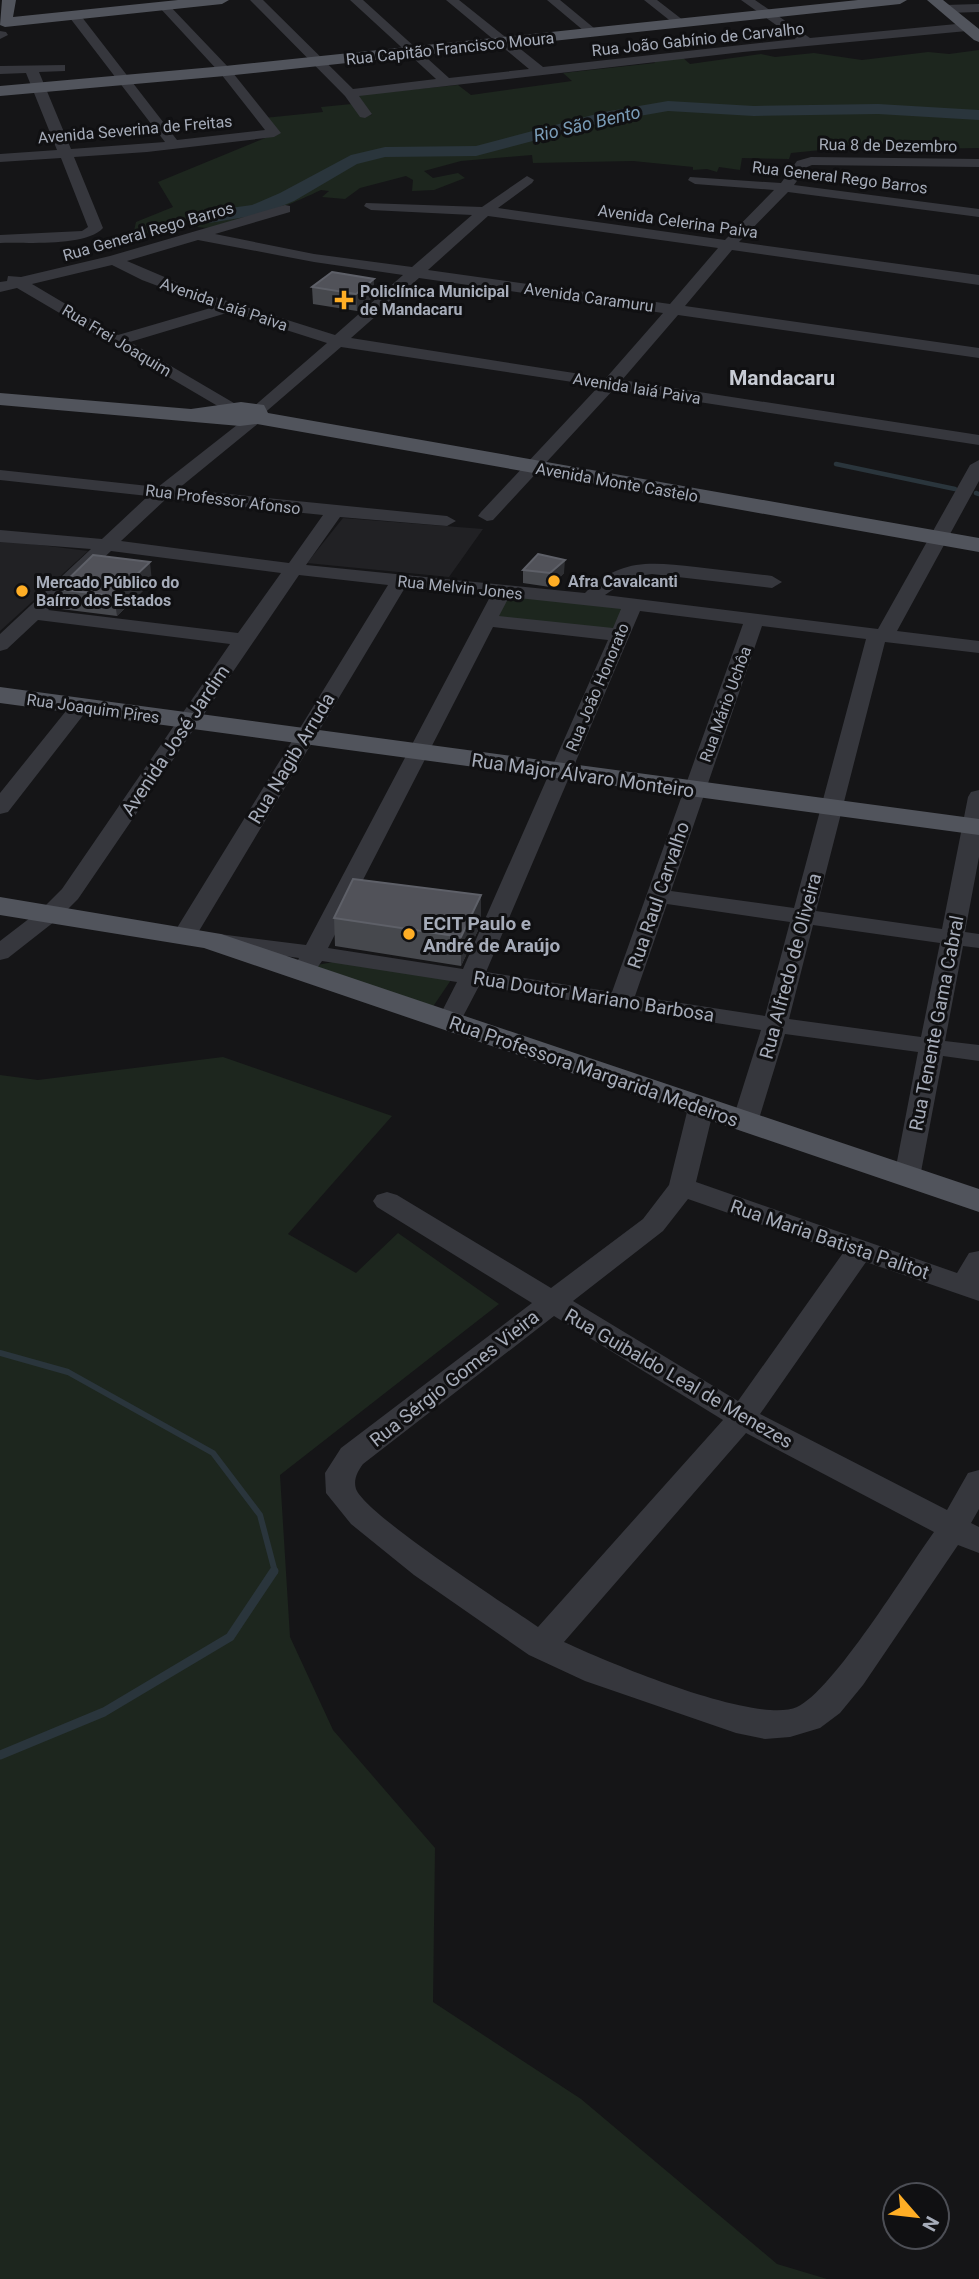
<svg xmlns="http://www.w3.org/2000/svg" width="979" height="2279" viewBox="0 0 979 2279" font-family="Roboto,sans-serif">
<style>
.built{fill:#212124}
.green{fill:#1d261e}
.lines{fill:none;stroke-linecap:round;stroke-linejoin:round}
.stream-far2{stroke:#2a353c;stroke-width:4.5}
.stream-far1{stroke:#2a353c;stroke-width:6}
.stream{stroke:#2a353c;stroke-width:9}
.river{fill:#2a353c;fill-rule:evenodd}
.minor{fill:#36373d;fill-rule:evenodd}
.major{fill:#51545c;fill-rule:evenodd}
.wall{fill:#46484d}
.shaded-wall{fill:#2e2f33}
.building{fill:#515259;stroke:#5e6068;stroke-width:2}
.poi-dot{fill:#ffae25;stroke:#101012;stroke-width:2.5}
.labels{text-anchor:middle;stroke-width:6;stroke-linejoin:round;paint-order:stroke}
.far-street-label{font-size:16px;fill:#a6acb9;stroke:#101012}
.far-poi-label{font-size:16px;font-weight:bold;fill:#a6acb9;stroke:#101012;text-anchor:start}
.far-water-label{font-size:18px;font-style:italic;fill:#7a9cb7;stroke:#101012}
.street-label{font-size:19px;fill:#a6acb9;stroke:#101012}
.poi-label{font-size:19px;font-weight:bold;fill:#a6acb9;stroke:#101012;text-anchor:start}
.far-district-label{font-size:21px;font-weight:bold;fill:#c7cbd4;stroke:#101012}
</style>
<rect width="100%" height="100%" fill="#151517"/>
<path class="built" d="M343,518L483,529L449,577L307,563Z
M0,540L88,551L0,631Z"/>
<path class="green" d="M979,50V148L927,149L922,140L791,153L789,159L742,158L740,170L719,167L717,172L707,169L693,170V167L633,161L533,163L532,155L461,161L424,171L433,178L458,173L465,178L434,190L412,191L413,180L406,176L360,188L345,199L322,197L329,191L321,190C294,203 226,233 197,227L204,222L195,220L157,235L134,231L136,222L173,207L158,182L275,134L264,118L323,112L321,107L352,104L363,116L372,115L357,95L458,85L471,95L572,81L563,73L655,63L653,60L682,57L690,64L761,54L775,57L814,53L862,60L928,52L949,54Z
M505,592L633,604L618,635L488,621Z
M333,962L451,980L430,1011L314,972L317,965Z
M223,1057L392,1116L288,1234L356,1273L398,1233L499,1304L280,1475L290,1637L333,1730L435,1848L433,2002L581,2099L777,2264L827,2279H0V1075L38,1080Z"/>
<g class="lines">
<path class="stream-far2" d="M836,464L955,489
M976,493L979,494"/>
<path class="stream-far1" d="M0,1353L68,1372L213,1453L260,1515L275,1572"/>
<path class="stream" d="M0,1755L104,1712L230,1637L274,1571"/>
<path class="river" d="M668,101L754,106L878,104L979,110V120L878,114L754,116L668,111L605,122L476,156L385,157L357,164L294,201L263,214L209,223L199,217L209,211L252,205L280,193L351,155L385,147L476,146L604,112Z"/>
<path class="minor" d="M250,0H263L353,89L436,79L350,0H363L449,78L529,69L446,0H459L543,67L796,39L741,0H755L810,38L967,23L973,27L967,31L743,52L359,96L372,114L365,118L360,117L345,96Z
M547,0H560L600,33L590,36Z
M644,0H657L688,24L678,27Z
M164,2L168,4L229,68L281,133L274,137L147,152L74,157L103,228C86,247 26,242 0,243V235L82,231L88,227L61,158L0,162V154L57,150L26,73L0,74V66L65,65V71L39,72L71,149L165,142L70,18V12H78L177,140L265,130L221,74L160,8L158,6Z
M979,4V12L945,13L939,9L945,5Z
M0,31L6,32L8,35L0,39Z
M811,157L979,159V167L812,165L807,167L794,185L979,209V217L788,192L739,242L979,275V285L732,250L685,306L979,348V358L678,315L622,380L979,435V445L614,389L493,520L487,521L478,516L481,512L599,386L341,347L261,416L260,422L178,489L447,516L456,521L447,526L340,517L306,565L585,593C620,558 650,562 696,567C721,570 747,573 772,576L782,582L772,588L652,574L631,577L605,595L878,629L970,465L979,460V481L897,631L979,641V653L885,642L816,911L942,929L968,797L971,792L979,790V857L965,932L979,934V948L963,946L945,1041L979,1045V1061L943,1056L920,1177L916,1183L907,1186L898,1183L894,1177L918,1052L785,1034L758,1122L754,1128L745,1130L736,1128L732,1122L761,1030L479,986L458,1026L449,1028L440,1026L437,1021L457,982L322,961L315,971L307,973L299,971L295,966L299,958L211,946L207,941L211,936L219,934L306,945L491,595L406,586L196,936L192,941H176L172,936L388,585L299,575L78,899L59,918L8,958L0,960V941L43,908L62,889L230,644L38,620L7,649L0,651V634L91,549L0,542V530L102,539L148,496L0,480V470L158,487L251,414L252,408L327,343L230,312L130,342L239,406L241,410L239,414L233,415L17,288L0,292V282L7,281L8,276L21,277L110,256L285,205L290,206V212L215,234L314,254L412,267L472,215L371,210L364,206L366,203L482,207L527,176L534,180L532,183L498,208L725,240L774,190L695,184L688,180L690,177L781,183L797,161ZM488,216L718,248L670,304L428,270ZM198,240L314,262L403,275L335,335L202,293L127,261ZM112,265L142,280L214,307L118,335L32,284ZM419,278L663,313L606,378L351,338ZM166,499L323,515L289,563L121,541ZM111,551L281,573L238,633L48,610ZM509,597L621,609L613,628L499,616ZM640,611L743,624L612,992L486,972ZM762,626L866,639L794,908L671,891ZM493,627L608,640L463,969L328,948ZM667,904L790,922L765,1016L635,996ZM813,925L940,943L921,1037L789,1019Z
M81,699L88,701L91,705L88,709L8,812L0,814V793L74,701Z
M701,1100L710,1102L714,1108L696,1182L957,1273L969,1253L979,1251V1301L866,1262L760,1414L947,1510L968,1473L979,1470V1509L971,1523L979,1527V1553L958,1545L863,1685L840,1713L820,1728L790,1737L765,1739L736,1733L585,1681L529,1655L414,1575L351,1524L326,1493L325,1473L341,1448L532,1303L377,1207L373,1201L377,1195L387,1192L397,1195L551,1288L643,1219L669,1185L688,1108L692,1102ZM688,1199L843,1253L738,1401L573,1301L663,1231ZM554,1316L723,1420L538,1627C508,1606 366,1515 356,1489C353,1479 358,1471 363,1464ZM746,1433L934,1532C907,1569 833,1691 797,1707C756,1725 607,1662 564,1642Z"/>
<path class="major" d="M2,0H16L13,17L178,0H229L222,4L5,27L0,25Z
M858,0H907L900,4L225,76L0,96V86L225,66Z
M927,0H943L979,29V42L974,40Z
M0,393L191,409L241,402L264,405L268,413L979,538V552L257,424L240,426L0,405Z
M0,687L979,819V835L0,703Z
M0,897L221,934L979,1189V1212L204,948L0,915Z"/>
</g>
<path class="wall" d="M312,287L374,296L357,311L313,304Z
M523,570L564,573L550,587L523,583Z
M152,582L117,616L61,609L58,589Z
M481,895V924L461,966L335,946L334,918Z"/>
<path class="shaded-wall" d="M374,279V296L357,311L356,294Z
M565,560L564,573L550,587V573Z
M150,562L152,582L117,616L114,596Z
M481,895V924L461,966V937Z"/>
<path class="building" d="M332,272L374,279L356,294L312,287Z
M538,554L565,560L550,573L523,570Z
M93,555L150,562L114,596L58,589Z
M353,879L481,895L461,937L334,918Z"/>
<g class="poi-dot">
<path d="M340.5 289.5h7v7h7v7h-7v7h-7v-7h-7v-7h7z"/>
<circle cx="554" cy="581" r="7"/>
<circle cx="22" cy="591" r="7"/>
<circle cx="409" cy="934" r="7"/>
</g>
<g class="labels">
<g class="far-street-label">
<text transform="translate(698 39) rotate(-6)" y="6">Rua João Gabínio de Carvalho</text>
<text transform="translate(450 48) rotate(-6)" y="6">Rua Capitão Francisco Moura</text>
<text transform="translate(135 129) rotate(-5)" y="6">Avenida Severina de Freitas</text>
<text transform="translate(888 145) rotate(1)" y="6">Rua 8 de Dezembro</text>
<text transform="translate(840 177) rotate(7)" y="6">Rua General Rego Barros</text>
<text transform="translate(678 221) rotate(8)" y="6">Avenida Celerina Paiva</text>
<text transform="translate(148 231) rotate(-16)" y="6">Rua General Rego Barros</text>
<text transform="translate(589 297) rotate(8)" y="6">Avenida Caramuru</text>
<text transform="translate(224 304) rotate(19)" y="6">Avenida Laiá Paiva</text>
<text transform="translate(117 340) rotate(31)" y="6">Rua Frei Joaquim</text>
<text transform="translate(637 388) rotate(9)" y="6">Avenida Iaiá Paiva</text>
<text transform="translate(617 482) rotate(10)" y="6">Avenida Monte Castelo</text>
<text transform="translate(223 499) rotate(7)" y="6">Rua Professor Afonso</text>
<text transform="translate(460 587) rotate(6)" y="6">Rua Melvin Jones</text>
<text transform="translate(597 687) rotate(-67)" y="6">Rua João Honorato</text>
<text transform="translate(725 704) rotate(-70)" y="6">Rua Mário Uchôa</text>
<text transform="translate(93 708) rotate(8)" y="6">Rua Joaquim Pires</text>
</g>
<g class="far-poi-label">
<text x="360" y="297">Policlínica Municipal<tspan x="360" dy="18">de Mandacaru</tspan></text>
<text x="568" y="587">Afra Cavalcanti</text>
<text x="36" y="588">Mercado Público do<tspan x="36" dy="18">Baírro dos Estados</tspan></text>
</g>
<g class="far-water-label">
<text transform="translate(587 124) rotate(-13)" y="6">Rio São Bento</text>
</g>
<g class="street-label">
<text transform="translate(175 740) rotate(-56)" y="7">Avenida José Jardim</text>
<text transform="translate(291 758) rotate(-59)" y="7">Rua Nagib Arruda</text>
<text transform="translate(583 775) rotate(8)" y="7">Rua Major Álvaro Monteiro</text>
<text transform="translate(658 895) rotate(-71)" y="7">Rua Raul Carvalho</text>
<text transform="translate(790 966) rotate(-75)" y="7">Rua Alfredo de Oliveira</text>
<text transform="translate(594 996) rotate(9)" y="7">Rua Doutor Mariano Barbosa</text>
<text transform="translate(936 1023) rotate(-79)" y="7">Rua Tenente Gama Cabral</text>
<text transform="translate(594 1071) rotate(19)" y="7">Rua Professora Margarida Medeiros</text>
<text transform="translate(830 1239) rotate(19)" y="7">Rua Maria Batista Palitot</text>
<text transform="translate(454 1378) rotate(-38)" y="7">Rua Sérgio Gomes Vieira</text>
<text transform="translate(679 1378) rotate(30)" y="7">Rua Guibaldo Leal de Menezes</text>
</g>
<g class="poi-label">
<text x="423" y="930">ECIT Paulo e<tspan x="423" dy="22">André de Araújo</tspan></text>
</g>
<g class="far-district-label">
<text x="782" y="385">Mandacaru</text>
</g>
</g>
<g transform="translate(916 2216) rotate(118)"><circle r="33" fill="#101012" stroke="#4c4e55" stroke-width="2"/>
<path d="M0-5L12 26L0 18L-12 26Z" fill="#ffae25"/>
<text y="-10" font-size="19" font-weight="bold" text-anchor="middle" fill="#a6acb9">N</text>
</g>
</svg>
